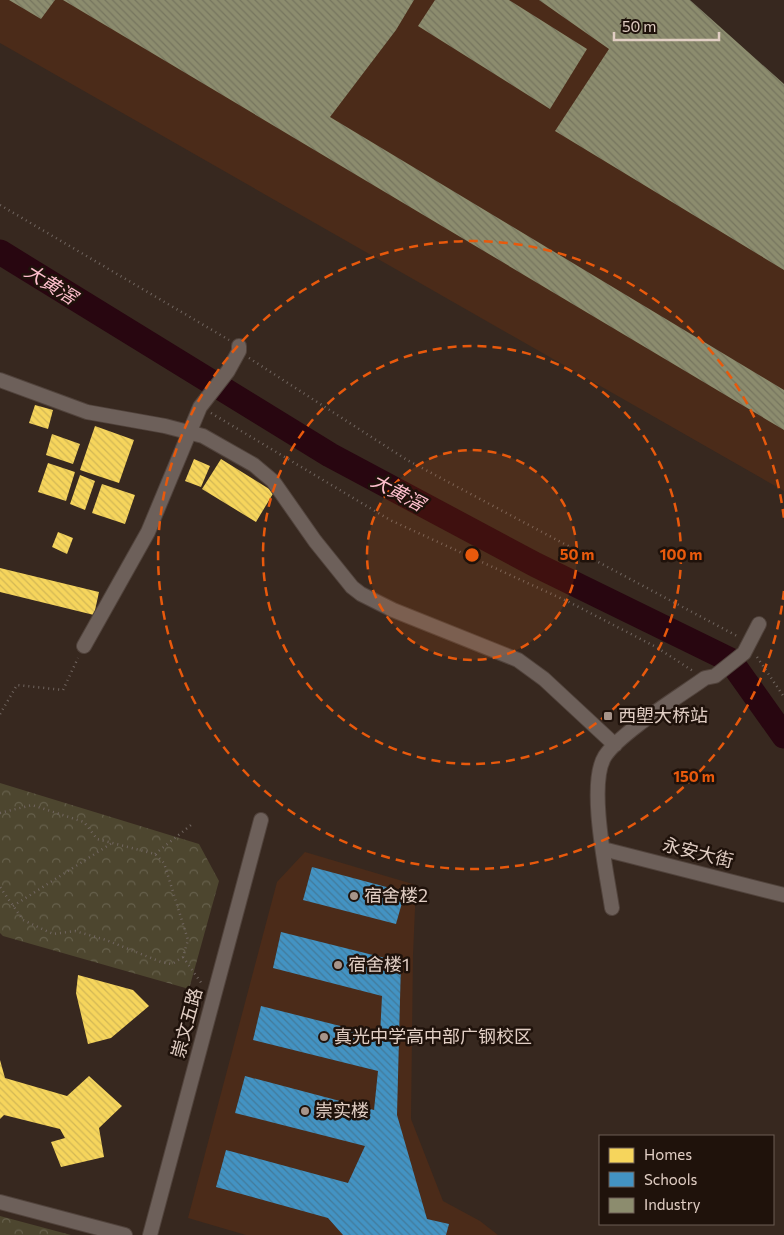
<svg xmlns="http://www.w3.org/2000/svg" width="784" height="1235" viewBox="0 0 784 1235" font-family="Commissioner,'Noto Sans SC',sans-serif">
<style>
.built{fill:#4b2b19}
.park{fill:url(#park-crowns)}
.homes{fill:url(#homes-back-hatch)}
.schools{fill:url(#schools-back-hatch)}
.industry{fill:url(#industry-back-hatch)}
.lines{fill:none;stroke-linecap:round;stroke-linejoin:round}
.river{stroke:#280610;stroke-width:25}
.minor-casing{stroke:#51433c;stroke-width:16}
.path{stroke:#716660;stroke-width:2.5;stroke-dasharray:1 4;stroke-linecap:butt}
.minor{stroke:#6d605a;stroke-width:14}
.ring{fill:none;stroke:#e8590c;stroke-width:2.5;stroke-dasharray:9 6}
.poi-dot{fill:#a6948a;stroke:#1f120b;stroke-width:2}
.labels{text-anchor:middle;stroke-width:5;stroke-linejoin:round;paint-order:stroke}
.poi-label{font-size:18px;fill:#e1cec4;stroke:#1f120b;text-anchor:start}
.street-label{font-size:18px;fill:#e1cec4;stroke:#1f120b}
.water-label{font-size:19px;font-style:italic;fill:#febfcd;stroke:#1f120b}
.centre{fill:#e8590c;stroke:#1f120b;stroke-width:2.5}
.ring-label{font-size:15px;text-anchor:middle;font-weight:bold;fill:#e8590c;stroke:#1f120b;stroke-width:5;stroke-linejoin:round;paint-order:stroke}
</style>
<defs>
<pattern id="park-crowns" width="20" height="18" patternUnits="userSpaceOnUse" patternTransform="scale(1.25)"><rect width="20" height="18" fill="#4d462f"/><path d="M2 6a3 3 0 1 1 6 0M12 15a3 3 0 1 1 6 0" fill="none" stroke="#66604c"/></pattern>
<pattern id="homes-back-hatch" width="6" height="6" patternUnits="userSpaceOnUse" patternTransform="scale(1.25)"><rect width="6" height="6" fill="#f6d55c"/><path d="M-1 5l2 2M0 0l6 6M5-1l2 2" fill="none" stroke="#d2b755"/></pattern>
<pattern id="schools-back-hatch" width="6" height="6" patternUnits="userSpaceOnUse" patternTransform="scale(1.25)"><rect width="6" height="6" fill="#4393c3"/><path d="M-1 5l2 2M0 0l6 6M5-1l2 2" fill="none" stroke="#437a9a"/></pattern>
<pattern id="industry-back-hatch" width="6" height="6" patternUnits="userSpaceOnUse" patternTransform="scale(1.25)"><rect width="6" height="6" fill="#8c8c6e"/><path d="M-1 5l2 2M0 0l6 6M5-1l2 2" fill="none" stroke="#76755f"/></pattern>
</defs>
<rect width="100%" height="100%" fill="#37281f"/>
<path class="built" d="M0,0H666L784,102V491L0,43Z
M305,852L416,885L413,955L411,1119L443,1201L480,1221L498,1235H246L188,1218L277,882Z"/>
<path class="park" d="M0,783L199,844L219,881L189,989L3,936L0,933Z
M0,1216L71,1235H0Z"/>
<path class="homes" d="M35,405L53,410L48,429L29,423Z
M95,426L134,440L119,483L80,470Z
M52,434L80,444L73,464L46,455Z
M194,459L210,466L201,487L185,481Z
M221,459L274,492L256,522L202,489Z
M48,463L75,472L66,501L38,492Z
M80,475L95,481L85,510L70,504Z
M102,484L135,495L125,524L92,513Z
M58,532L73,538L67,554L52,547Z
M0,568L99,592L94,615L0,592Z
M78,975L133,990L149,1006L111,1038L88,1044L76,993Z
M0,1060L5,1078L67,1096L89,1076L122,1106L99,1128L104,1157L61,1167L51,1142L65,1138L60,1129L4,1115L0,1119Z"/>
<path class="schools" d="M312,867L405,892L396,924L303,900Z
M281,932L401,962L397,1115L427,1219L449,1224L446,1235H343L328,1218L216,1187L226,1150L348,1183L365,1146L235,1113L245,1076L374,1110L378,1071L253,1040L261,1006L380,1036L382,996L273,968Z"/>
<path class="industry" d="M9,0H55L41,19Z
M63,0H414L396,30L330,117L784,390V430Z
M435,0H509L587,49L550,109L418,26Z
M539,0H690L784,84V270L555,131L609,49Z"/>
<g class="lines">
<path class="river" d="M0,252L330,455L536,565L730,660L784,736"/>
<defs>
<path id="minor" d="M0,380L87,412L165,426L203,436L254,465L273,481L315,541L352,587L361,594L393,610L518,660L544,679L615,745
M84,646L148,532L200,407L228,371L239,351V346
M603,849L784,895
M612,908C607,874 587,784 605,756C620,733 680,696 705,678L715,676L744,653L759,624
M0,1202L125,1235
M150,1235L261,820"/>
</defs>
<use href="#minor" class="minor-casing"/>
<path class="path" d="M0,205L229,340
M249,358L407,460L737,636
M211,413L390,520L569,602L656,647L693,671
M757,657L784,697
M0,714L17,685L63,690L78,658
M0,813L32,805L84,822L97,839L155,854L164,863L188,940L183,957L172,964L161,962L106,940L75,931L53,934L23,920L0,887
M155,854L191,825
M13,906L112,843
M183,957L202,984"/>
<use href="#minor" class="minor"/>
</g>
<circle cx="472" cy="555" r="105" fill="#e8590c" fill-opacity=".12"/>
<g class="ring">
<circle cx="472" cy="555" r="105"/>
<circle cx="472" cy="555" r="209"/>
<path d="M784 591A314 314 0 1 1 784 519"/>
</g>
<g class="poi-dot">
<rect x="603" y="711" width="10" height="10" rx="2.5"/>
<circle cx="354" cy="896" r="5"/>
<circle cx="338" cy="965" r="5"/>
<circle cx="324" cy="1037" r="5"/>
<circle cx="305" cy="1111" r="5"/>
</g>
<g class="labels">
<g class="poi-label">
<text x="618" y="722">西塱大桥站</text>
<text x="364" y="902">宿舍楼2</text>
<text x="348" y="971">宿舍楼1</text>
<text x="334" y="1043">真光中学高中部广钢校区</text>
<text x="315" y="1117">崇实楼</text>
</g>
<g class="street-label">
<text transform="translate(698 853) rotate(14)" y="6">永安大街</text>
<text transform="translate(187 1023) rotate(-75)" y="6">崇文五路</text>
</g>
<g class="water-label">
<text transform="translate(51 284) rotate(32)" y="7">大黄滘</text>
<text transform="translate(398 492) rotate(28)" y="7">大黄滘</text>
</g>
</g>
<circle cx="472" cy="555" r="8" class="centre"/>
<g class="ring-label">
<text x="577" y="560">50 m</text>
<text x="681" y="560">100 m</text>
<text x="694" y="782">150 m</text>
</g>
<rect x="599" y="1135" width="175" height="90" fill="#1f120b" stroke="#6d5d55"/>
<rect x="609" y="1148" width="25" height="15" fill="#f6d55c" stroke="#6d5d55"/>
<text x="644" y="1160" font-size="15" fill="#e1cec4">Homes</text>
<rect x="609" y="1172" width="25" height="15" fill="#4393c3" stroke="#6d5d55"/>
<text x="644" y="1185" font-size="15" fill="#e1cec4">Schools</text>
<rect x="609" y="1198" width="25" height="15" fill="#8c8c6e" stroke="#6d5d55"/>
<text x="644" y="1210" font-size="15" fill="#e1cec4">Industry</text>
<path d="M614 32v8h105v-8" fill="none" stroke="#e1cec4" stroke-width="2.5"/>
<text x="622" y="32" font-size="15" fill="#e1cec4" stroke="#1f120b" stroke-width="4" paint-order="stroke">50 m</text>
</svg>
